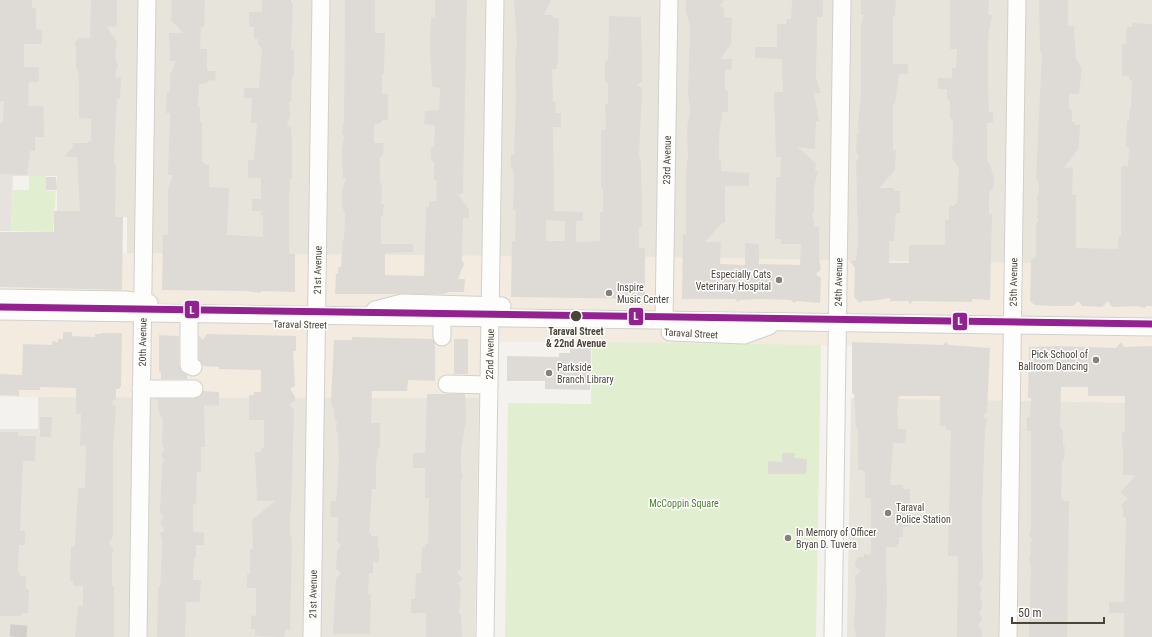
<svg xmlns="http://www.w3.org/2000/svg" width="1152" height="637" viewBox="0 0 1152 637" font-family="'Roboto Condensed',sans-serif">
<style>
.residential{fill:#e7e4dc}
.commercial{fill:#f3ebdf}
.green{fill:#e1eecf}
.parking{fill:#e6e3df}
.building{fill:#dedbd6;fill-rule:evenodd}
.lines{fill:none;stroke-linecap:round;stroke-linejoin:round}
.minor-tunnel{stroke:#d2cfca;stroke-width:17;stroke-dasharray:17 8;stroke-linecap:butt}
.minor-casing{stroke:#d2d0cb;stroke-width:19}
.minor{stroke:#fdfdfc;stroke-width:17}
.rail-1-casing{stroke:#fff;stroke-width:10}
.rail-1{stroke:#932290;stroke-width:7}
.poi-dot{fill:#868178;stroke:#fff;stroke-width:1.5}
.stop-dot{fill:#4b4439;stroke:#fff;stroke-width:1.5}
.labels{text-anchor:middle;stroke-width:3;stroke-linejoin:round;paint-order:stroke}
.street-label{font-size:10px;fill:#4b4439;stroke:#fff}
.poi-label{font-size:10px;fill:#4b4439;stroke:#fff;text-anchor:start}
.stop-label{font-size:10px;font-weight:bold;fill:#4b4439;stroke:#fff}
.park-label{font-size:10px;fill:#4a7f2a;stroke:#fff}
.line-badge{stroke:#fff;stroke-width:1.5}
.badge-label{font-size:11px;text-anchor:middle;font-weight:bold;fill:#fff}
</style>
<rect width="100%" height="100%" fill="#f4f2ee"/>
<path class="residential" d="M0,0H1152V266L127,254V217L57,219V176H0Z
M38,397L479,398L475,637H0V429H38Z
M851,398L1152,403V637H847Z"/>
<path class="commercial" d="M0,252L662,257L1152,265V403L855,398V346L592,342H490L489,398L0,397Z"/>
<path class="green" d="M29,176H46V191H56L53,232L11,231L13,190H29Z
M592,342L821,345L816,637H505L508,403L591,404Z"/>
<path class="parking" d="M0,176H13L11,231H0Z"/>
<path class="building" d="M0,0H32V8H36V29L42,30V44H24V67H39V82H29L28,106H43L44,123V137H35V151H30L27,175L0,174V123H3L4,101H0Z
M91,0H117V26L107,27L117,42L115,58L118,64L115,78L121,77L120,99H117L116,115L114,162L116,167L115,217H123L122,290L0,287V232H54V211H80L77,157H64L73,146V143H88V141H91V119L79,118V82L78,69H76V48L75,44L78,38H90Z
M172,0H205L204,27H201L200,49H207V68L208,71H215L216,76L215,81L208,80V82L199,85L198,107H200V122H202V162H204V164L209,165V187L229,188L227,235L263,237V215H260L261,211H252V199H261V178H248V160H254L257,123H251L252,98H244V88H259L262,49L258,45V39H254V27H249V12H262V0H291V3H293L291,50H294V76H292L291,102H289L290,115L287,126L291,127V135H292V178H290L289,198V254H295V292L261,291L260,293L247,291L162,290L163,235H168V189L173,175H168V173L170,113H166L167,92H170V75L176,61H170L169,33H183L171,20Z
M345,0H375V33H385L384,74H382V94H388V120H383L379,124H374V143H383L384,151L382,157H380V183H382L381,204H384L383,216H381V244H413V252L385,253V275L424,276L426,207H429V201H436L437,180H434V162L431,161V147H434L435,125L424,124L425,111L439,110L440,88L432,87L430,48L431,17L435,18V0H467L463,194H458L469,210V218H463L462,260L464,264L458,279H465L464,292H449L444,294H335L336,274H338V267H341L343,239H344L345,214L342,206V191L346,178H343L342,151L344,136L342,133L344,120Z
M514,0H551L544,15H553V18H559L558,61L556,69H552L553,102H556L555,113H561V127H553L554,211L583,212V221H576V242L600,241V212H603V189H601V130H606L605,104H608V82H605V60L608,61L609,16L641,17L642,81L638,85L642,89L639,156L641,162L642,227H639V248H645V299L511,297L512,241H515L516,210H513L514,178L513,169H511V154L514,155L516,99L515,60L517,42ZM546,220L565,221V241H546Z
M686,0H724L720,6L724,9V17L732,18L731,44L720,59H732L731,70H725V90H728V112H722L719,137V160H721V171L749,173V186H725V223H722L705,242H721L720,264L745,265V243L759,244V264L800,265L801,244H781V239H775L776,177H780L781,157H776L774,92H783L782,59L755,58V47H777V24H786L787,19H791L792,0H823V12L822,17H817V28L816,78L821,93H814L819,121H816L815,149L797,147L816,163L815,171H818L814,188V212L812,216L814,219V227H819V258L821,269L816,274L821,278L820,303L797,301L794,303L791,300L758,299L740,300L738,302L735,299H682L683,234L686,235V172L687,160H688L687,129L690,112L688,93L690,27L686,10Z
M861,0H896L895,16H893V64H908V74H899L895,104H893V150H896L895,170L879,188H894V191H900V213H896L894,241H889V263H909V245H945V220H949V206H954V204H957L959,168L952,158L953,119H950V102L947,98V89H938V78H952V68H956L957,49H950V0H989L988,15H992L988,37V93L989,112H993V123H987V161L989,162L994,178L993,190H990L989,198V214H992L990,300L972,299V302L913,301L910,304L908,301H890V298L871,301H862L860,303L854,297L855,268L850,261L856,260L858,240L856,162L859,157L856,151L857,133H859L858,123L861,97V25L864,15H861Z
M1039,0H1068V26H1074L1076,59L1082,68L1079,94H1069V108L1072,111V122H1075V125H1080L1079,148L1064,168L1073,167L1072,195H1076V248L1118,249L1119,236H1121V166H1128L1129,147H1126L1127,121H1129L1130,107H1131L1132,80H1129V76H1122V44H1126L1127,27H1132V23L1152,24V306H1146L1145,308L1138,306L1112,307L1108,301L1102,307L1082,306L1078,301L1073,306H1052L1035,305L1030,301L1031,260L1036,257V224L1039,220L1037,217L1038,210L1037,196L1039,192L1038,180H1036L1042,52L1040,51Z
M46,177H56L57,190H46Z
M63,332H72V336L95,337V334H101V333H122L121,386L119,389H116V398L111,403L116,407L113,446V536L109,543L114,550L112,552V586H114V637H75L78,606H83V586H73V581H70L71,546H75L78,488H85L86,445L80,446L81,414H76V388L40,387V390H19V396L0,395V374L22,375L23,344L52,345V341L58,342V339H63Z
M207,334L296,336V351H293L295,386L290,389L295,396V401L289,404L294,410L291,511H290V533L292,540L290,630H285V636L282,637L255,636V629H251V615L256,616V588H247V574H250V549H253L252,520L275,501H257L255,452H261V448H264V420H249V395H254V392H261V370L219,369V367L203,366L199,359V336L203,340Z
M159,335L179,336V365L181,371L187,375V379H161V372H159Z
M352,337L433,339L435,344V381L408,380L407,391H372L371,423H380V448H378L376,464V489H372L369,533H371V536H378V548H379V562H373V573H369L368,594H371L370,634H333L336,578L341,573L336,569L337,550L341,546L337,541L338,517H330L331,501H336L339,463L338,432H336L337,421H335L334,407H332L331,400L334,340H352Z
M454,339H468V374H454Z
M852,342L943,345L946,342L949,345L990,348L987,412L983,416L987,420L985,429L982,512L983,579L979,583L982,588L980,599L982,601V608L979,613L982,617V621L978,625L982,630V637H957L958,556H948L951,430H946V426H940V396H899L897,411L898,429H906L905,443H893L890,485H903V489H910V527H903V537H899V544H897V547H886L887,601L885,637H856L854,625L856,591L855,576L861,571L855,566V562L858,557H864V554L871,555V498H865V471L858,470V428H856L854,394H852Z
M1121,342L1124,347L1152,346V637H1124V613H1109V602H1124L1126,517H1123V509L1121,506L1128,498L1120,493L1136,475H1123V446H1122V433L1125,432V396H1088V387H1061L1060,427L1063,431V446H1065L1064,460H1062L1061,498H1063V501H1069L1067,637H1029L1031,568L1029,558L1031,552L1030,543L1032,539L1029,535L1031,527V431H1027V417H1030L1031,398H1028L1029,347L1059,346L1116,348Z
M570,348H591L590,390L545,389V381H507V356L559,357V353H570Z
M203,391L219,392V406L204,405L205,447H201V472H197L196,504H193V531L204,533V545H196V558L194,557L193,580H201L200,599L199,602H186L185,637H157L158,587H160L161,574L162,542L160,533L165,530L161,525V520L164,517L160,512L162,465L164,460L162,458V453L165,449L162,445L163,419L159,413L158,399H194L199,397Z
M427,394H465L466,418L461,452V469L463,477L461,480V569L457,572L463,579L458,583L461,589L459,614H461L462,637H426V613H411V599H415L416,573H421L422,547H425V544H428L429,498H425V468H413V453H425Z
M40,417H52L51,437H40Z
M0,432H18V436H36L35,461H23L20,531H25V545H19L18,573H20V576H26V589H29L28,613H21V616H0Z
M782,453H795L794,458L807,459L806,474H768V461L782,462Z"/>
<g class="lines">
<path class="minor-tunnel" d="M18,637L19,625"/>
<defs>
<g id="minor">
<path d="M0,298L125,300L149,303"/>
<path d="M375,310L402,303L502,306"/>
<path d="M0,311L1152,327"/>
<path d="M189,313V365L193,367"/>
<path d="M442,317V337"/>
<path id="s1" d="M664,320L669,0"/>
<path d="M670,332L744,335L769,326"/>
<path d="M447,384L489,385"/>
<path d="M141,389H194"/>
<path id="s2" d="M138,637L147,0"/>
<path id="s3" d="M312,637L321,0"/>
<path id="s4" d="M485,637L495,0"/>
<path id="s5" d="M833,637L842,0"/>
<path id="s6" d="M1008,637L1017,0"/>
</g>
</defs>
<use href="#minor" class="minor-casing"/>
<use href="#minor" class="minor"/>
<defs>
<path id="rail-1" d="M0,307L1152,324"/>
</defs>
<use href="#rail-1" class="rail-1-casing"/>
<use href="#rail-1" class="rail-1"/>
</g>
<g class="poi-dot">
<circle cx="779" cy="280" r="4"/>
<circle cx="609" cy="293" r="4"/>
<circle cx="1096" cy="360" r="4"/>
<circle cx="549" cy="373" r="4"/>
<circle cx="888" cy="513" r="4"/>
<circle cx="788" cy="538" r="4"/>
</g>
<circle class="stop-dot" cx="576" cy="316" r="6"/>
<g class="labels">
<g class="street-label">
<text dy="4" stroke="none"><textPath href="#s1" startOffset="160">23rd Avenue</textPath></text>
<text dy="4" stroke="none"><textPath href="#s3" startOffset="367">21st Avenue</textPath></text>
<text dy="4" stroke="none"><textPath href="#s5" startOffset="355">24th Avenue</textPath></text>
<text dy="4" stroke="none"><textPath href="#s6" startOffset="355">25th Avenue</textPath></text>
<text transform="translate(300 324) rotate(1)" y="4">Taraval Street</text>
<text transform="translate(691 333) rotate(3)" y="4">Taraval Street</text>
<text dy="4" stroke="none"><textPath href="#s2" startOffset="295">20th Avenue</textPath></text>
<text dy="4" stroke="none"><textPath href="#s4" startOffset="283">22nd Avenue</textPath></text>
<text dy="4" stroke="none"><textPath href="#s3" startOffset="43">21st Avenue</textPath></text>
</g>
<g class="poi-label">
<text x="771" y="278" text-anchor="end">Especially Cats<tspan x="771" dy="12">Veterinary Hospital</tspan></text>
<text x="617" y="291">Inspire<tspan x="617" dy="12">Music Center</tspan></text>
<text x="1088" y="358" text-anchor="end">Pick School of<tspan x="1088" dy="12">Ballroom Dancing</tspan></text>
<text x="557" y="371">Parkside<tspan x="557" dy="12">Branch Library</tspan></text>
<text x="896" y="511">Taraval<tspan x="896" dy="12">Police Station</tspan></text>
<text x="796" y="536">In Memory of Officer<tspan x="796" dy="12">Bryan D. Tuvera</tspan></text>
</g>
<g class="stop-label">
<text x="576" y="335">Taraval Street<tspan x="576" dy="12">&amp; 22nd Avenue</tspan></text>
</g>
<g class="park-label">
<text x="684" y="507">McCoppin Square</text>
</g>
</g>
<g class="line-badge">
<rect x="184" y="300" width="16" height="19" rx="4" fill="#932290"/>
<rect x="628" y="307" width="16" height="19" rx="4" fill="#932290"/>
<rect x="952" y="312" width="16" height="19" rx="4" fill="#932290"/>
</g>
<g class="badge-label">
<text x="192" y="314">L</text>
<text x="636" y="320">L</text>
<text x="960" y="325">L</text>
</g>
<path d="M1012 617v6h92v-6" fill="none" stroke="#4b4439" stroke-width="2"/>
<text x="1018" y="617" font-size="12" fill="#4b4439" stroke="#ffffff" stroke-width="3" paint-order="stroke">50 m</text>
</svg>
